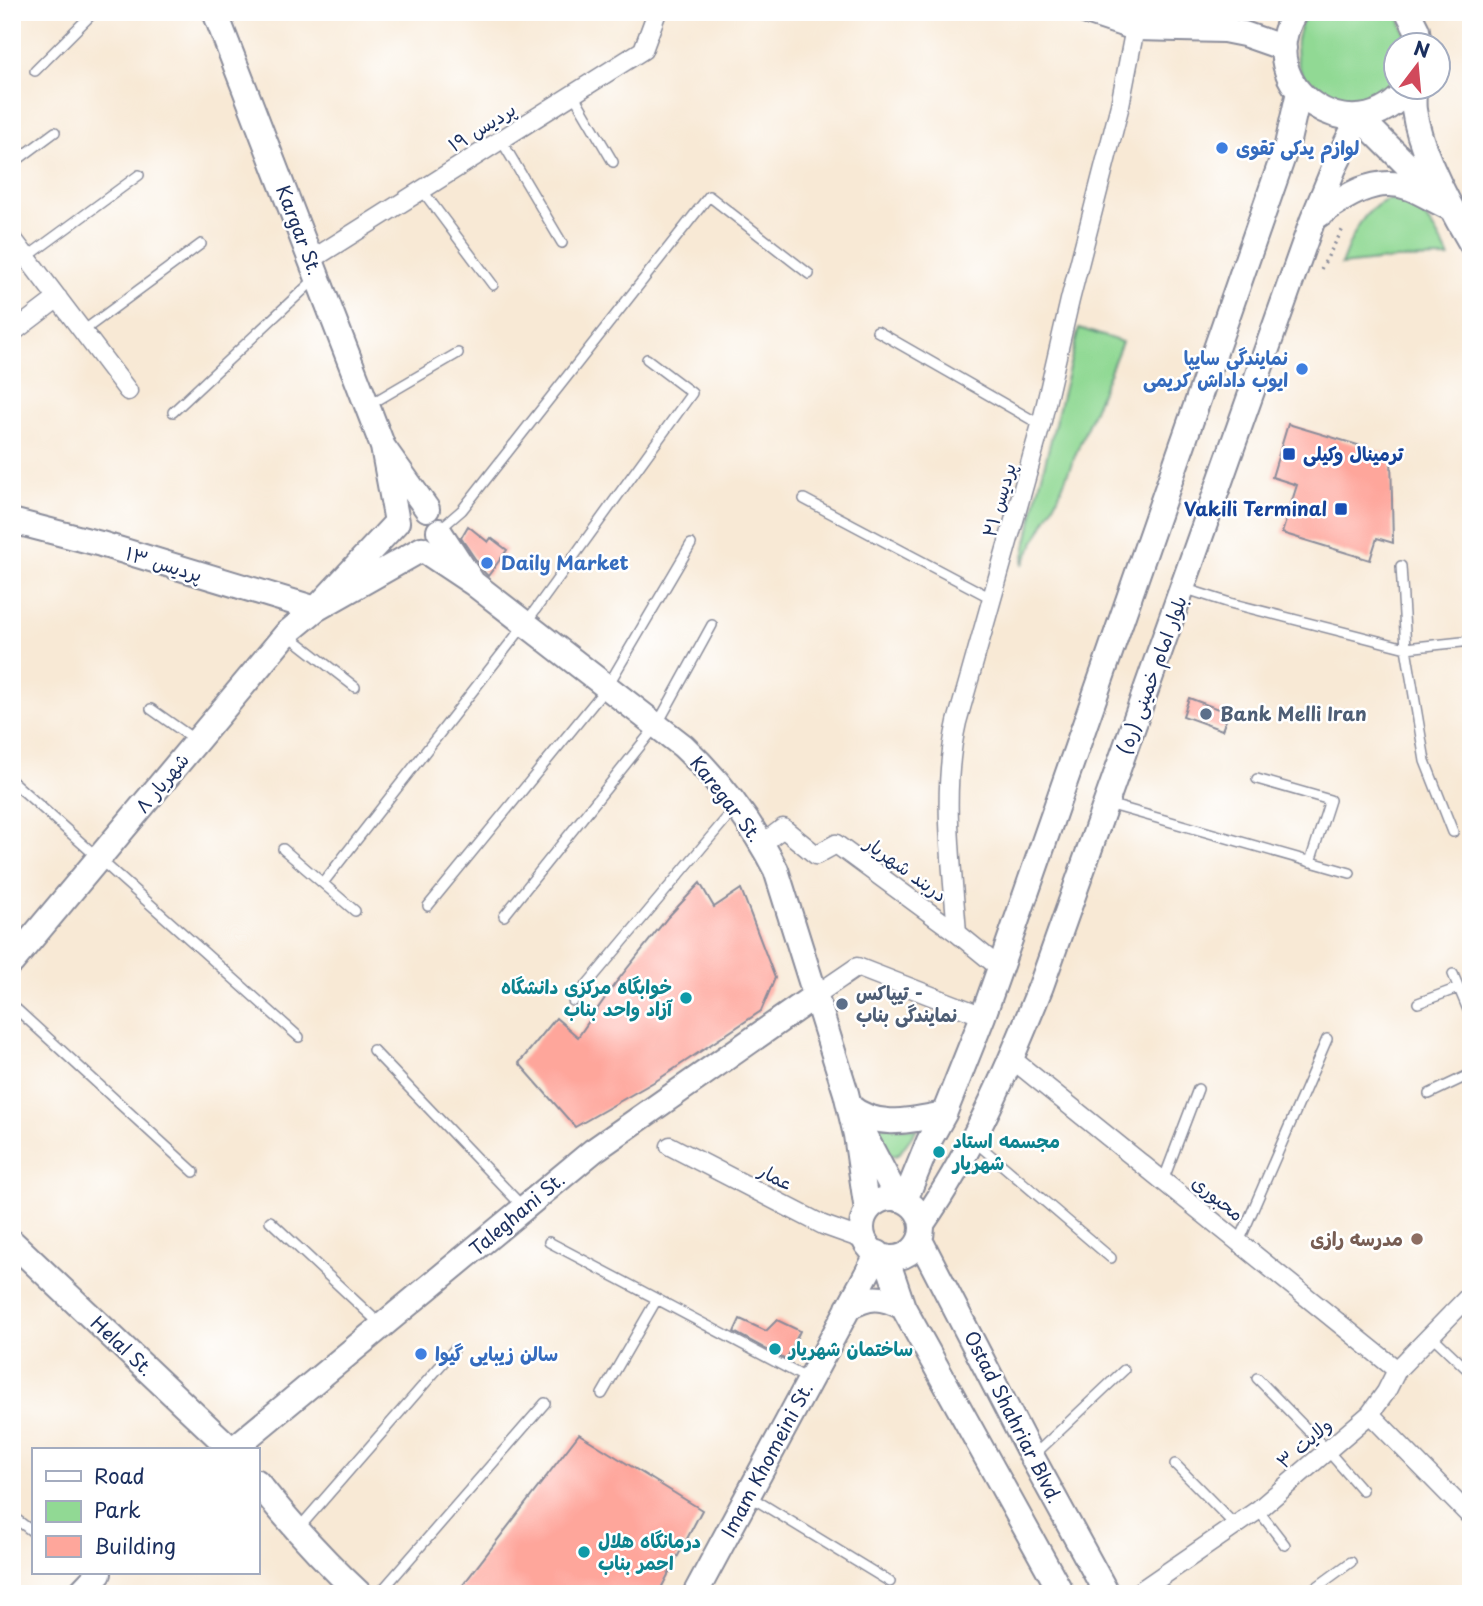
<svg xmlns="http://www.w3.org/2000/svg" width="1483" height="1606" viewBox="0 0 1483 1606" font-family="'Playpen Sans','Playpen Sans Arabic',sans-serif">
<style>
.green{fill:#91d994;stroke:#568479;stroke-width:2}
.building{fill:#fea69b}
.lines{fill:none;stroke-linecap:round;stroke-linejoin:round}
.lane-casing{stroke:#8a8c9a;stroke-width:12}
.street-casing{stroke:#8a8c9a;stroke-width:21}
.secondary-casing{stroke:#8a8c9a;stroke-width:28}
.path{stroke:#8a8c9a;stroke-width:3.5;stroke-dasharray:2 5;stroke-linecap:butt}
.lane{stroke:#fff;stroke-width:9}
.street{stroke:#fff;stroke-width:18}
.secondary{stroke:#fff;stroke-width:24}
.shop-dot{fill:#3f7fe0;stroke:#fff;stroke-width:2.5}
.transit-dot{fill:#1a4fb4;stroke:#fff;stroke-width:2.5}
.service-dot{fill:#5c6f8a;stroke:#fff;stroke-width:2.5}
.culture-dot{fill:#0f9aa8;stroke:#fff;stroke-width:2.5}
.education-dot{fill:#8d6e63;stroke:#fff;stroke-width:2.5}
.labels{text-anchor:middle;stroke-width:5;stroke-linejoin:round;paint-order:stroke}
.street-label{font-size:19px;fill:#1b2f5e;stroke:#fff}
.shop-label{font-size:19px;font-weight:bold;fill:#366cbe;stroke:#fff;text-anchor:start}
.transit-label{font-size:19px;font-weight:bold;fill:#164399;stroke:#fff;text-anchor:start}
.service-label{font-size:19px;font-weight:bold;fill:#4e5e75;stroke:#fff;text-anchor:start}
.culture-label{font-size:19px;font-weight:bold;fill:#0d838f;stroke:#fff;text-anchor:start}
.education-label{font-size:19px;font-weight:bold;fill:#785e54;stroke:#fff;text-anchor:end}
</style>
<rect width="100%" height="100%" fill="#fff"/>
<filter id="ink" filterUnits="userSpaceOnUse"><feTurbulence type="fractalNoise" baseFrequency=".0143" numOctaves="2"/><feDisplacementMap in="SourceGraphic" scale="14" xChannelSelector="R" yChannelSelector="G"/><feConvolveMatrix kernelMatrix="1 2 1 2 8 2 1 2 1" color-interpolation-filters="sRGB"/></filter>
<filter id="wash" filterUnits="userSpaceOnUse"><feTurbulence type="fractalNoise" baseFrequency=".00686" numOctaves="4" result="noise"/><feDisplacementMap in="SourceGraphic" scale="28" xChannelSelector="R" yChannelSelector="G"/><feGaussianBlur stdDeviation="1.57" result="paint"/><feColorMatrix in="noise" values="0 0 0 0 0 0 0 0 0 0 0 0 0 0 0 0 0 1.4 0 .05"/><feComposite in="paint" operator="in"/></filter>
<g filter="url(#wash)">
<rect width="100%" height="100%" fill="#f8e9d5"/>
<path class="green" d="M1142,12H1249V20L1247,24L1143,17Z
M1308,12H1397L1410,45L1396,46L1395,87C1341,136 1267,75 1308,12Z
M1389,199C1394,200 1400,199 1405,202C1426,210 1440,239 1449,258L1396,259L1341,265C1351,239 1360,210 1389,199Z
M1079,328L1122,342L1058,497L1022,566L1038,491Z
M867,1124L917,1129L899,1154L895,1156L885,1153Z"/>
<g id="blocks">
<path class="building" d="M1288,424L1391,455L1393,543L1377,538L1370,560L1282,533L1297,485L1272,477Z
M468,526L488,542L491,538L507,550L488,576L484,572L461,538Z
M1189,698L1229,713L1222,730L1183,716Z
M700,883L714,907L741,889L775,978L761,1011L659,1079L575,1127L519,1063L556,1018L578,1037L614,985L668,917Z
M740,1319L766,1331L777,1320L800,1331L786,1360L734,1332Z
M579,1434L702,1510L658,1594H456Z"/>
</g>
</g>
<g filter="url(#ink)">
<use href="#blocks" fill-opacity="0" stroke="#8a8c9a" stroke-width="2"/>
<g class="lines">
<defs>
<path id="lane" d="M35,71L94,12
M573,94L613,162
M501,140L562,243
M12,164L55,132
M422,190L493,285
M27,257L139,175
M83,331L201,244
M877,331L1041,425
M369,405L458,353
M173,412L316,278
M804,499L993,599
M440,529L462,510L709,196L809,274
M1401,566L1406,648L1425,761L1453,832
M1183,588L1230,603L1406,648L1471,641
M287,634L355,687
M151,709L195,740
M1257,779L1330,800L1310,862
M12,781L299,1037
M1108,804L1350,873
M283,849L355,911
M323,883L525,624L692,393L647,359
M428,906L607,687L691,544
M504,916L657,725L712,625
M1453,974L1471,1017
M573,1001L735,808
M1418,1003L1458,988
M12,1005L194,1172
M373,1050L524,1208
M1429,1094L1471,1074
M974,1141L1111,1258
M1163,1181L1198,1089
M270,1221L381,1325
M549,1242L808,1379
M1239,1242L1327,1039
M1431,1335L1471,1373
M1257,1378L1328,1451L1362,1490
M602,1394L657,1299
M1034,1455L1124,1370
M1175,1464L1236,1526
M749,1496L890,1582
M1258,1510L1285,1545
M12,1516L33,1532
M299,1528L454,1350
M379,1594L545,1403
M1307,1594L1351,1562"/>
<path id="street" d="M12,238L128,391
M311,260L643,50L657,12
M12,333L58,298
M762,844L783,828L816,855L836,844L957,933
M1000,968L957,933C952,863 941,791 957,722L1041,425L1070,300L1120,105L1135,28
M816,995L857,967L983,1016
M1012,1059L1397,1370
M670,1146L823,1225L865,1240
M1370,1414L1471,1517
M1136,1594L1258,1510L1370,1414L1386,1392L1397,1370L1471,1294"/>
<path id="secondary" d="M215,12L383,447
M1087,12L1135,28L1224,30L1244,34L1284,48
M1295,12C1248,87 1355,159 1408,88
M1408,12L1417,30L1419,46
M1414,88C1414,95 1413,103 1414,110C1420,153 1449,206 1471,243
M1359,117L1435,193
M1313,219C1341,199 1374,174 1410,188C1424,194 1437,202 1450,208
M427,509L383,447L397,522L316,609L422,549L473,583L439,531
M12,521L101,544L316,609
M473,583L683,746C720,781 753,825 776,870L846,1093L856,1135L867,1211
M12,962L287,633L316,609
M849,1106C877,1130 912,1120 944,1114
M861,1129L898,1199
M862 1228a30 30 0 1 1 60 0a30 30 0 1 1-60 0Z
M905,1200L929,1141L944,1114L983,1016L1000,968L1287,145L1299,92
M922,1224C973,1150 1008,1069 1041,986L1313,219L1334,168L1359,117
M920,1240L1032,1457L1107,1594
M12,1242L232,1450
M886,1257L903,1307L1062,1594
M848,1308C870,1295 881,1296 903,1307
M232,1450L593,1151L816,995
M257,1482C289,1522 322,1559 360,1594
M79,1594L99,1573
M695,1594L878,1253"/>
</defs>
<use href="#lane" class="lane-casing"/>
<use href="#street" class="street-casing"/>
<use href="#secondary" class="secondary-casing"/>
<path class="path" d="M1321,269L1344,227"/>
<use href="#lane" class="lane"/>
<use href="#street" class="street"/>
<use href="#secondary" class="secondary"/>
</g>
</g>
<g class="shop-dot">
<circle cx="1222" cy="148" r="7"/>
<circle cx="1302" cy="369" r="7"/>
<circle cx="487" cy="563" r="7"/>
<circle cx="421" cy="1354" r="7"/>
</g>
<g class="transit-dot">
<rect x="1282" y="447" width="14" height="14" rx="3.5"/>
<rect x="1334" y="502" width="14" height="14" rx="3.5"/>
</g>
<g class="service-dot">
<circle cx="1206" cy="714" r="7"/>
<circle cx="842" cy="1004" r="7"/>
</g>
<g class="culture-dot">
<circle cx="686" cy="998" r="7"/>
<circle cx="939" cy="1152" r="7"/>
<circle cx="775" cy="1349" r="7"/>
<circle cx="584" cy="1552" r="7"/>
</g>
<circle class="education-dot" cx="1417" cy="1239" r="7"/>
<g class="labels">
<g class="street-label">
<text transform="translate(482 127) rotate(-32)" y="7">پردیس ۱۹</text>
<text transform="translate(299 230) rotate(69)" y="7">Kargar St.</text>
<text transform="translate(999 500) rotate(-74)" y="7">پردیس ۲۱</text>
<text transform="translate(164 564) rotate(17)" y="7">پردیس ۱۳</text>
<text transform="translate(1152 675) rotate(-70)" y="7">بلوار امام خمینی (ره)</text>
<text transform="translate(162 783) rotate(-50)" y="7">شهریار ۸</text>
<text transform="translate(726 799) rotate(52)" y="7">Karegar St.</text>
<text transform="translate(906 869) rotate(36)" y="7">دربند شهریار</text>
<text transform="translate(776 1177) rotate(27)" y="7">عمار</text>
<text transform="translate(1218 1198) rotate(39)" y="7">محبوری</text>
<text transform="translate(517 1214) rotate(-40)" y="7">Taleghani St.</text>
<text transform="translate(122 1346) rotate(43)" y="7">Helal St.</text>
<text transform="translate(1013 1417) rotate(63)" y="7">Ostad Shahriar Blvd.</text>
<text transform="translate(1304 1443) rotate(-41)" y="7">ولایت ۳</text>
<text transform="translate(767 1460) rotate(-62)" y="7">Imam Khomeini St.</text>
</g>
<g class="shop-label">
<text x="1236" y="155">لوازم یدکی تقوی</text>
<text x="1288" y="365" text-anchor="end">نمایندگی سایپا<tspan x="1288" dy="22">ایوب داداش کریمی</tspan></text>
<text x="501" y="570">Daily Market</text>
<text x="435" y="1361">سالن زیبایی گیوا</text>
</g>
<g class="transit-label">
<text x="1303" y="461">ترمینال وکیلی</text>
<text x="1327" y="516" text-anchor="end">Vakili Terminal</text>
</g>
<g class="service-label">
<text x="1220" y="721">Bank Melli Iran</text>
<text x="856" y="1000">تیپاکس -<tspan x="856" dy="22">نمایندگی بناب</tspan></text>
</g>
<g class="culture-label">
<text x="672" y="994" text-anchor="end">خوابگاه مرکزی دانشگاه<tspan x="672" dy="22">آزاد واحد بناب</tspan></text>
<text x="953" y="1148">مجسمه استاد<tspan x="953" dy="22">شهریار</tspan></text>
<text x="789" y="1356">ساختمان شهریار</text>
<text x="598" y="1548">درمانگاه هلال<tspan x="598" dy="22">احمر بناب</tspan></text>
</g>
<g class="education-label">
<text x="1403" y="1246">مدرسه رازی</text>
</g>
</g>
<rect width="1483" height="1606" fill="none" stroke="#fff" stroke-width="42"/>
<rect x="32" y="1448" width="228" height="126" fill="#ffffff" stroke="#a4acbf" stroke-width="2"/>
<rect x="46" y="1471" width="35" height="10" fill="#ffffff" stroke="#a4acbf" stroke-width="2"/>
<text x="94" y="1484" font-size="21" fill="#1b2f5e">Road</text>
<rect x="46" y="1501" width="35" height="21" fill="#91d994" stroke="#a4acbf" stroke-width="2"/>
<text x="94" y="1518" font-size="21" fill="#1b2f5e">Park</text>
<rect x="46" y="1536" width="35" height="21" fill="#fea69b" stroke="#a4acbf" stroke-width="2"/>
<text x="94" y="1554" font-size="21" fill="#1b2f5e">Building</text>
<g transform="translate(1417 66) rotate(16)"><circle r="33" fill="#ffffff" stroke="#a4acbf" stroke-width="2"/>
<path d="M0-5L12 26L0 18L-12 26Z" fill="#d1495b"/>
<text y="-10" font-size="19" font-weight="bold" text-anchor="middle" fill="#1b2f5e">N</text>
</g>
</svg>
